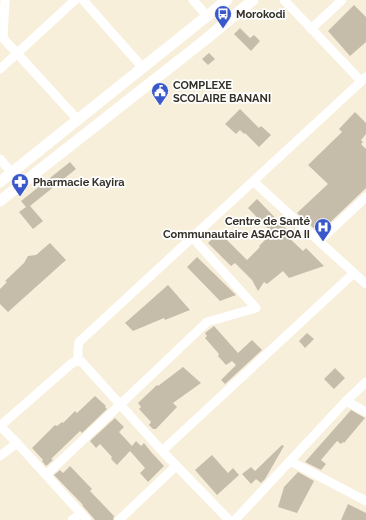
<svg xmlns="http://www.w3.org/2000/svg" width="366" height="520" viewBox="0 0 366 520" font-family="Raleway,sans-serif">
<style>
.building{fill:#c5bda9}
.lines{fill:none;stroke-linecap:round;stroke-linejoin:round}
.minor{stroke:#fff;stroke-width:9}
.tertiary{stroke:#fff;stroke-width:11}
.labels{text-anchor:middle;stroke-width:3.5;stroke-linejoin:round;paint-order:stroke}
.poi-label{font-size:11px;font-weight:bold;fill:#353129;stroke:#fff;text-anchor:start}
</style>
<rect width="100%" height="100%" fill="#f8efdb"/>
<path class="building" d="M354,5L366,17V42L350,56L328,31Z
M240,28L250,38L254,35L260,41L251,51L234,34Z
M209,53L215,59L208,65L202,59Z
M240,109L259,128L261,126L271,135L259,147L245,133L244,134L240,130L236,134L225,124Z
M355,112L366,123V134L361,140L363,142L361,144L366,149V188L319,233L297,213L328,184L308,165L342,132L339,129Z
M70,162L76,169L30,206L43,221L33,229L19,212L26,207L21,201Z
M257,199L291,234L288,237L303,251L306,248L324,266L289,278L283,271L267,284L264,282L258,291L252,280L235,263L231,266L208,243L219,232L247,260L260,247L259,246L272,233L248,208Z
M50,243L66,260L8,312L0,304V289L7,282L5,281L24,263L28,256L36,255Z
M197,257L236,295L220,301L187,267Z
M168,285L190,310L165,320L164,318L133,331L125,323Z
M214,326L238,353L252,340L262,350L225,384L221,380L236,365L232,361L226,365L218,356L219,354L205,338L207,336L205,333Z
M307,333L314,339L305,348L299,341Z
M183,367L201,383L173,403L177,407L156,429H153L149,425L151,422L139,409L141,407L138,403L157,385L158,386Z
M335,368L345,378L334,389L324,379Z
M95,396L106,406L105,407L107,409L82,433L80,431L78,433L51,459L53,460L46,466L42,461L43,460L32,448L55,425L57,426L62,422L63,423L75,411L77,413Z
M351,410L365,418L344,443L343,442L341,444L337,441L321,460L326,464L321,470L305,462Z
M115,418L124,427L119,432L132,446L136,441L141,446L144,443L151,452L164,466L148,482L140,473L145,468L130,451L117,465L111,459L112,457L100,444L96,448L90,441Z
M282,445L284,446L265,479L261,483L256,479L251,484L242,474L251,467L255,471Z
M212,455L228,473L233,468L239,475L217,495L195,470Z
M70,466L92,489L90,491L114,516L113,520H95L82,505H83L54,475L60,470L63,473Z
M298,472L314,481L297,513L278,507L284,487Z
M348,504L366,513V520H341Z"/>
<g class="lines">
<path class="minor" d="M83,0L143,68
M193,0L207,16
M284,0L361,81
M311,29L342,0
M0,37L3,38L5,0
M3,38L78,120
M0,69L75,0
M0,159L12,173
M253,181L366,284
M319,241L366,197
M78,361V349L79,342L366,77
M346,401L366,412
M0,426L71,364L74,362L81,361L162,451L229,520
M0,426L17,443L87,520
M162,451L354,273
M0,456L17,443
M290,461L366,501
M46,475L207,322L256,308L192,237
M72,520L81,513
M119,520L176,466
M235,520L346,401L366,382"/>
<path class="tertiary" d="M0,182L227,0
M0,201L205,40L253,0"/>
</g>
<defs>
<symbol id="bus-pin" viewBox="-11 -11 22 30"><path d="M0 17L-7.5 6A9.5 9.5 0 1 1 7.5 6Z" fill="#3958ca" stroke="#fff"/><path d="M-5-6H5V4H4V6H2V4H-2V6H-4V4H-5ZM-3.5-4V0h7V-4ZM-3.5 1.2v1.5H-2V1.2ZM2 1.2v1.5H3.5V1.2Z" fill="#fff"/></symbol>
<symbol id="civic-pin" viewBox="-11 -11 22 30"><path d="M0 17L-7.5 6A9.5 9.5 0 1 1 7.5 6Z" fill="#3958ca" stroke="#fff"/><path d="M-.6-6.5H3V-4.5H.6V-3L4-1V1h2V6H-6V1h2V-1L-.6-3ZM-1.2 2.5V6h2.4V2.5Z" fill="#fff"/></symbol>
<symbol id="pharmacy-pin" viewBox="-11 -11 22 30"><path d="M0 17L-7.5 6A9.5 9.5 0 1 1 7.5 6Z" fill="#3958ca" stroke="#fff"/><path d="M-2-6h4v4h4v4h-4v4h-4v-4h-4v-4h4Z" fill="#fff"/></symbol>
<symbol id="hospital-pin" viewBox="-11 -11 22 30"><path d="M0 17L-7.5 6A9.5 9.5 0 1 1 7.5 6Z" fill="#3958ca" stroke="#fff"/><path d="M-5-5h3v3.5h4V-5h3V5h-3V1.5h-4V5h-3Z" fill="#fff"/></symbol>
</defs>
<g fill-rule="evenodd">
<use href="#bus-pin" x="213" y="4" width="20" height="27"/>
<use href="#civic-pin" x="150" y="81" width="20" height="27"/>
<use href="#pharmacy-pin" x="10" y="172" width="20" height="27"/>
<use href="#hospital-pin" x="313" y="217" width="20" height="27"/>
</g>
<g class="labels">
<g class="poi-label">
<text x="236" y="18">Morokodi</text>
<text x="173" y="89">COMPLEXE<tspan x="173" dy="13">SCOLAIRE BANANI</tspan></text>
<text x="33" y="186">Pharmacie Kayira</text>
<text x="310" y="225" text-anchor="end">Centre de Santé<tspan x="310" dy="13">Communautaire ASACPOA II</tspan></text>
</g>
</g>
</svg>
